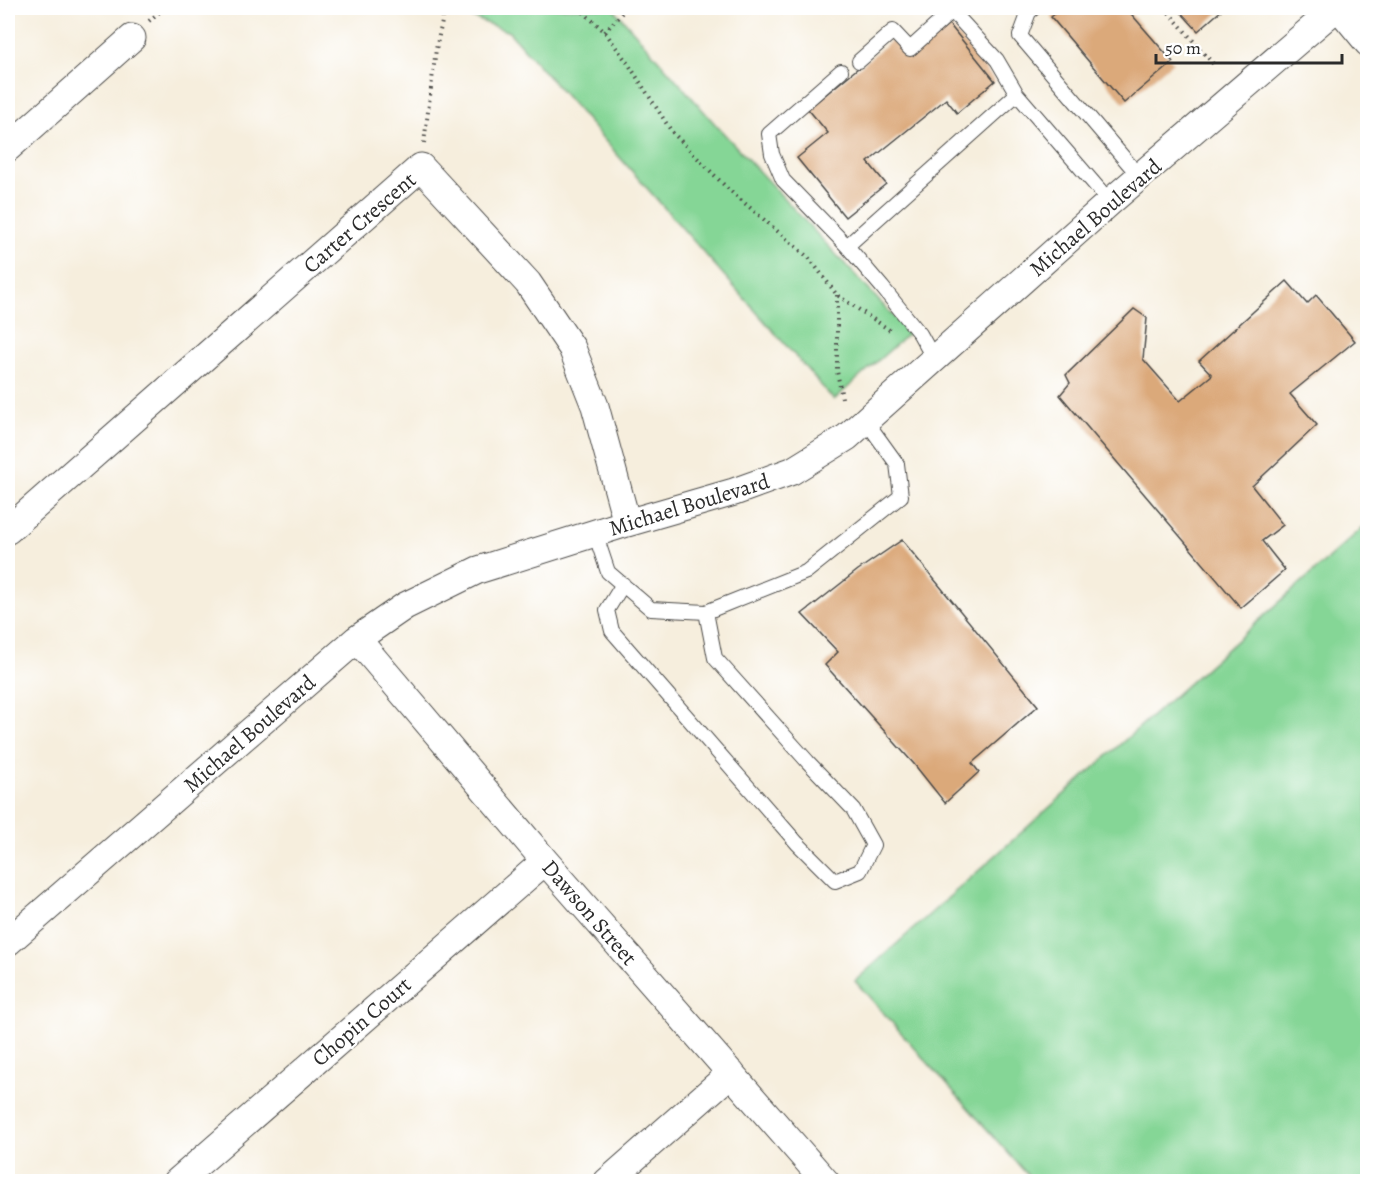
<svg xmlns="http://www.w3.org/2000/svg" width="1375" height="1189" viewBox="0 0 1375 1189" font-family="Alegreya,serif">
<style>
.green{fill:#85d696;stroke:#588060;stroke-width:1.5}
.building{fill:#dba97a}
.lines{fill:none;stroke-linecap:round;stroke-linejoin:round}
.service-casing{stroke:#494846;stroke-width:16}
.minor-casing{stroke:#494846;stroke-width:29}
.path{stroke:#494846;stroke-width:4;stroke-dasharray:1.5 4.5;stroke-linecap:butt}
.service{stroke:#fff;stroke-width:14}
.minor{stroke:#fff;stroke-width:27}
.labels{text-anchor:middle;stroke-width:4.5;stroke-linejoin:round;paint-order:stroke}
.street-label{font-size:22px;fill:#2b2b2b;stroke:#fff}
</style>
<rect width="100%" height="100%" fill="#fff"/>
<filter id="ink" filterUnits="userSpaceOnUse"><feTurbulence type="fractalNoise" baseFrequency=".0167" numOctaves="2"/><feDisplacementMap in="SourceGraphic" scale="12" xChannelSelector="R" yChannelSelector="G"/><feConvolveMatrix kernelMatrix="1 2 1 2 8 2 1 2 1" color-interpolation-filters="sRGB"/></filter>
<filter id="wash" filterUnits="userSpaceOnUse"><feTurbulence type="fractalNoise" baseFrequency=".008" numOctaves="4" result="noise"/><feDisplacementMap in="SourceGraphic" scale="24" xChannelSelector="R" yChannelSelector="G"/><feGaussianBlur stdDeviation="1.35" result="paint"/><feColorMatrix in="noise" values="0 0 0 0 0 0 0 0 0 0 0 0 0 0 0 0 0 1.4 0 .05"/><feComposite in="paint" operator="in"/></filter>
<g filter="url(#wash)">
<rect width="100%" height="100%" fill="#f6eedd"/>
<path class="green" d="M448,8H613L716,125L909,333L834,400L509,32Z
M1367,524V1181H1033L855,981Z"/>
<g id="blocks">
<path class="building" d="M1062,8H1126L1173,62L1124,103L1051,17Z
M1177,8H1224L1198,31Z
M949,24L995,81L957,113L946,99L868,162L886,184L845,217L797,158L828,133L808,109L896,37L911,55Z
M1287,281L1307,304L1316,295L1355,341L1290,394L1317,425L1252,486L1283,525L1262,541L1285,570L1241,608L1060,395L1070,383L1066,375L1134,309L1147,318L1143,359L1180,401L1212,375L1199,361Z
M902,540L1038,706L972,763L979,772L945,803L914,764L825,665L838,652L802,614L858,570Z"/>
</g>
</g>
<g filter="url(#ink)">
<use href="#blocks" fill-opacity="0" stroke="#494846" stroke-width="1.5"/>
<g class="lines">
<defs>
<path id="service" d="M1034,8L1029,12L1020,36L1140,177
M859,61L893,31L910,49L952,11L997,60L1017,94L1110,202
M841,71L769,134L772,154L783,180L847,246L882,287L920,334L935,361
M847,246L1017,94
M595,533L608,572L651,609L706,612L806,572L901,496L897,464L866,421
M623,584L607,610L612,631L797,843L835,881L860,871L873,845L853,809L808,762L715,658L706,612"/>
<path id="minor" d="M1339,8L1368,43
M8,148L132,38
M8,530L421,167L528,283L572,348L595,406L627,523
M357,639L545,861L826,1182
M8,942L357,639L405,606L478,570L627,523L734,492L792,471L847,437L1110,202L1336,8
M177,1182L545,861
M607,1182L731,1073"/>
</defs>
<use href="#service" class="service-casing"/>
<use href="#minor" class="minor-casing"/>
<path class="path" d="M579,8L605,32L629,65L672,132L727,188L810,259L837,295L891,331
M1165,8L1215,66
M149,21L164,8
M605,32L626,8
M424,143L436,49L445,8
M837,295V371L842,398"/>
<use href="#service" class="service"/>
<use href="#minor" class="minor"/>
</g>
</g>
<g class="labels">
<g class="street-label">
<text transform="translate(1095 217) rotate(-41)" y="8">Michael Boulevard</text>
<text transform="translate(359 222) rotate(-41)" y="8">Carter Crescent</text>
<text transform="translate(689 504) rotate(-17)" y="8">Michael Boulevard</text>
<text transform="translate(249 733) rotate(-41)" y="8">Michael Boulevard</text>
<text transform="translate(590 912) rotate(49)" y="8">Dawson Street</text>
<text transform="translate(361 1021) rotate(-41)" y="8">Chopin Court</text>
</g>
</g>
<rect width="1375" height="1189" fill="none" stroke="#fff" stroke-width="30"/>
<path d="M1156 54v9h186v-9" fill="none" stroke="#2b2b2b" stroke-width="3"/>
<text x="1165" y="54" font-size="18" fill="#2b2b2b" stroke="#ffffff" stroke-width="4.5" paint-order="stroke">50 m</text>
</svg>
